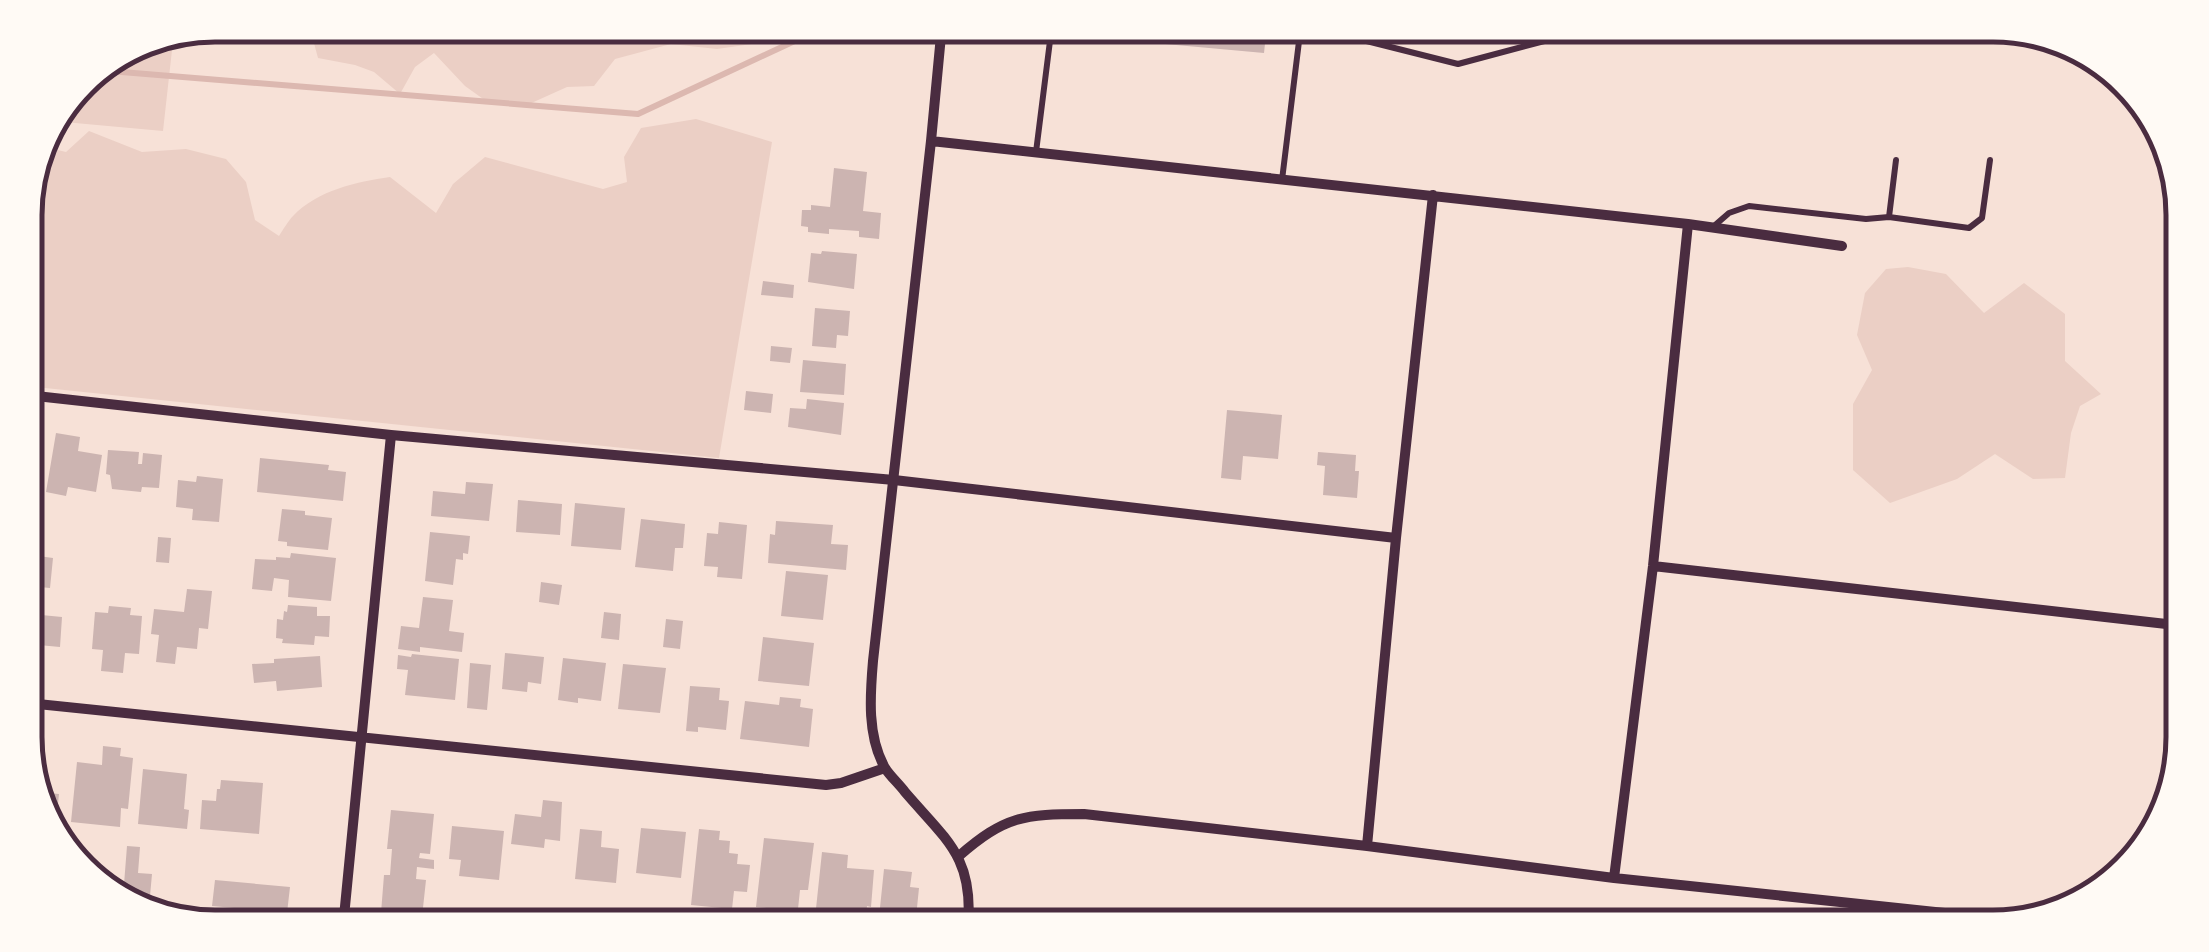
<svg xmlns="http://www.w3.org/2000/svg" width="2209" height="952" viewBox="0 0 2209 952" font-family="'Work Sans',sans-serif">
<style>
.green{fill:#ebcfc5}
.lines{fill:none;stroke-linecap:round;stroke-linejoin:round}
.stream{stroke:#dcb8b0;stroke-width:6}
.building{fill:#ccb4b1}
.service{stroke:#4a2c40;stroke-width:6}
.minor{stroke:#4a2c40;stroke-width:10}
.rim{fill:none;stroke:#4a2c40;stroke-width:5}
</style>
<rect width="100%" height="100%" fill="#f7e1d7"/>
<path class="green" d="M299,25H789L787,31L766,42L717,49L671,44L615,59L594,86L567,87L527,105L486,101L465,86L434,53L415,67L400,94L374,72L355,65L318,58L311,32Z
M173,41L163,131L53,121L90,73Z
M696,119L772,142L719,458L26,386L25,203L41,146L66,152L89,131L142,152L186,149L226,159L246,182L255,220L279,236C283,230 288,221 293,216C318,190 356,182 390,177L436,213L453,184L485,157L603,189L627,182L624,157L641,128Z
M1908,267L1946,274L1984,313L2024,283L2065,314V361L2101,394L2080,406L2071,433L2065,478L2033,479L1995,454L1957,479L1890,503L1853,470V404L1872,370L1857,335L1865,293L1886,269Z"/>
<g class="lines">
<path class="stream" d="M97,70L638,114L829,25"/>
</g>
<path class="building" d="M1168,25H1267L1264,53L1165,44Z
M834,168L867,172L863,211L881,213L879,239L859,237V231L829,229V234L808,232V227L801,226L802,210H811V205L830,207Z
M822,251L857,254L854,289L808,282L811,253L821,254Z
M763,281L794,285L793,298L761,295Z
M815,308L850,311L848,336L837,335L836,348L812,346Z
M771,346L792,348L790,363L770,361Z
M803,360L846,364L844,395L800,392Z
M746,391L773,394L771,413L744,410Z
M807,399L844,403L841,435L788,427L790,408L806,409Z
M1227,410L1282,415L1278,459L1243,456L1241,480L1221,478Z
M56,433L80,437L78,451L102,455L96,492L68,487L66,496L46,492Z
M108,450L139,452L138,464H142L143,453L162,455L159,488L142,487L141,492L112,489L110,475L106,474Z
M1318,452L1356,455L1355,471H1359L1357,498L1323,495L1325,466L1317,465Z
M260,458L329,465L328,470L346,472L343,501L257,492Z
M197,476L223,479L219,522L192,520L193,509L176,507L178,480L196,482Z
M466,482L493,484L489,521L431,516L433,491L465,494Z
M518,500L562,504L560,535L516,532Z
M575,503L625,508L621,550L571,546Z
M282,509L305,511V515L332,518L328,550L287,546V542L278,541Z
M641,519L685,524L683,548H675L673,571L635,567Z
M776,521L833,525L831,544L848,545L846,570L768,563L770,534L775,535Z
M719,522L747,525L742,579L717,577L718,567L704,566L707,533L718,534Z
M430,532L470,536L468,554L463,553V560L456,559L453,585L425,581Z
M158,537L171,538L169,563L156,562Z
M291,553L336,558L331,601L288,597L289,580L274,578L272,591L252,589L255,559L276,560V557L290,558Z
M31,555L53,558L50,588L28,586Z
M786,571L828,575L823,620L781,616Z
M541,582L562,585L559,605L539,602Z
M187,589L212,591L208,629L199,628L197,649L177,647L175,664L156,662L159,635L151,634L154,609L184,612Z
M423,597L453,600L449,631L464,633L462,652L420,647V652L398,649L401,626L419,628Z
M288,605L317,607V616H330L329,637L315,636L314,645L282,643L283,639L276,638L277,619L283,620L284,611L287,612Z
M109,606L131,608L130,615L142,616L139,654L125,653L123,673L101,671L103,650L92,649L95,612L108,613Z
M604,612L621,614L619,640L601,638Z
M31,614L62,617L60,647L28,644Z
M666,619L683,621L680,649L663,647Z
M763,637L814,643L809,686L758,681Z
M505,653L544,657L541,684L528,682L527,692L502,689Z
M412,654L459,659L455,700L405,695L408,670L397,669L398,655L411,657Z
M320,656L322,687L277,691L276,681L254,683L252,664L274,663V659Z
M563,658L606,663L601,701L578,698V703L558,700Z
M470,663L491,665L487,710L467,708Z
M623,664L666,668L660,713L618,709Z
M690,686L720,688L719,700L729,701L726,730L698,727V732L686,731Z
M780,697L801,699L800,707L813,709L809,747L740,739L745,701L779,705Z
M103,746L121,748L120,756L133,758L128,809L121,808L120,827L71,822L77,762L102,765Z
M143,769L187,774L184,809L189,810L187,829L138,824Z
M221,780L263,783L259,834L200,829L202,800L216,801L217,789H220Z
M37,792L59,794L55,832Z
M543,800L562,802L560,841L545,839L544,848L511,844L515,814L541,817Z
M391,810L434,814L430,854L420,853L419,858L434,860V869L417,867L416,879L426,880L422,917L381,913L384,875H390L392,849H387Z
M452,826L504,831L499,880L459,876L461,860L449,859Z
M641,828L686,832L681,878L636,873Z
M580,829L602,831L601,847L619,849L616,883L575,879Z
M699,829L720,831L719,840L730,841L729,853L738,854L737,864L750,865L747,892L734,891L732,909L691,905Z
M764,838L814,843L808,890H800L798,909L786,908V910L756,907Z
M127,846L140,847L138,873L152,874L149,907L134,905L123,897Z
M822,852L848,855L847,868L874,870L871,907L867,906L865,927H836L837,920L815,918Z
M884,869L912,872L910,887L919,888L915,927H878Z
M215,880L290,887L287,913L212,906Z"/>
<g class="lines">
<path class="service" d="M1303,25L1458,64L1571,34L1585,25
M1036,152L1052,25
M1282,180L1301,25
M1889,217L1896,160
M1714,226L1729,213L1749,206L1866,219L1889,217L1969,228L1982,218L1990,160"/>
<path class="minor" d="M942,25L931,141L873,661C870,696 867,736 885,768C890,776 899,784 905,792C947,841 974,857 968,927
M931,141L1688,224L1842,246
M27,395L391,435L894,480L1396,538
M1653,566L2184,626
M28,703L826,785L841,783L885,768
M1367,846L1396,538L1433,195
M959,856C1005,816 1024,814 1084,814L1367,846L1614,878L2020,921
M1614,878L1653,566L1688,224
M343,927L391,435"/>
</g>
<path d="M0 0H2209V952H0ZM215 42H1993A173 173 0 0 1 2166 215V737A173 173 0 0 1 1993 910H215A173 173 0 0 1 42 737V215A173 173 0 0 1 215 42Z" fill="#fffaf5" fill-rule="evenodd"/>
<path class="rim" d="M215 42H1993A173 173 0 0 1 2166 215V737A173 173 0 0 1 1993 910H215A173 173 0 0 1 42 737V215A173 173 0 0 1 215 42Z"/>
</svg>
